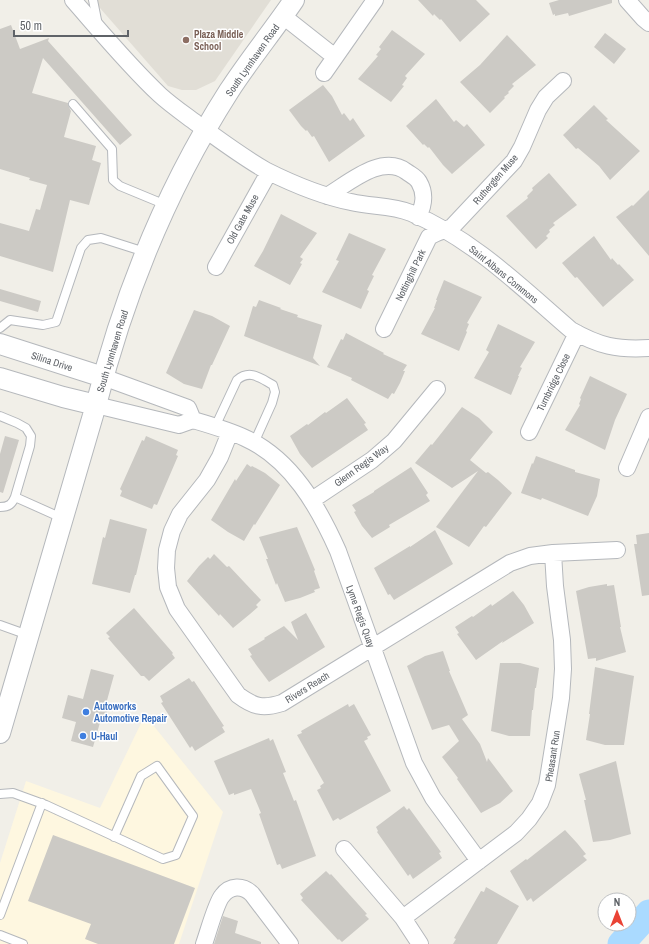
<svg xmlns="http://www.w3.org/2000/svg" width="649" height="944" viewBox="0 0 649 944" font-family="'Archivo Narrow',sans-serif">
<style>
.commercial{fill:#fef7e0}
.education{fill:#e1ded6}
.lines{fill:none;stroke-linecap:round;stroke-linejoin:round}
.river{stroke:#aadaff;stroke-width:27}
.building{fill:#cccac5}
.service-casing{stroke:#b5b8bc;stroke-width:10}
.minor-casing{stroke:#b5b8bc;stroke-width:18}
.tertiary-casing{stroke:#b5b8bc;stroke-width:22}
.service{stroke:#fff;stroke-width:8}
.minor{stroke:#fff;stroke-width:16}
.tertiary{stroke:#fff;stroke-width:20}
.education-dot{fill:#8d6e63;stroke:#fff;stroke-width:1.5}
.shop-dot{fill:#3f7fe0;stroke:#fff;stroke-width:1.5}
.labels{text-anchor:middle;stroke-width:3;stroke-linejoin:round;paint-order:stroke}
.education-label{font-size:10px;font-weight:bold;fill:#785e54;stroke:#fff;text-anchor:start}
.street-label{font-size:10px;fill:#5f6368;stroke:#fff}
.shop-label{font-size:10px;font-weight:bold;fill:#366cbe;stroke:#fff;text-anchor:start}
</style>
<rect width="100%" height="100%" fill="#f1efe8"/>
<path class="commercial" d="M145,715L223,812L179,944H0V863L26,781L100,808Z"/>
<path class="education" d="M93,0H271L215,81L196,90H182L168,86Z"/>
<g class="lines">
<path class="river" d="M621,944L649,913"/>
</g>
<path class="building" d="M418,0H476L490,14L460,42L441,19L440,20L434,14L433,16Z
M559,0H612V3L569,16L568,13L555,16V14L553,15L549,3Z
M11,25L20,49L49,38L48,41L132,135L120,145L43,58L32,93L68,103L69,107L71,111L64,137L96,146L92,160L101,163L89,205L70,200L53,272L0,256V223L29,231L36,209L40,210L47,185L29,180L30,178L0,169V29Z
M392,30L425,54L405,76L407,78L402,85L404,86L391,102L358,79L378,56L376,55L381,49L379,47Z
M605,33L626,49L614,64L594,47Z
M507,35L536,65L512,84L514,86L508,92L509,93L504,97L505,98L490,113L460,82L480,65Z
M323,85L332,96L342,115L344,113L350,121L353,118L365,136L329,162L314,136L312,137L307,130L306,131L301,126L289,110Z
M436,99L454,122L456,120L464,127L467,124L485,145L452,174L443,165L429,147L428,148L424,144L423,145L406,126Z
M594,105L608,119L606,120L640,151L610,180L599,166L578,148L576,149L563,135Z
M549,173L577,205L553,223L555,225L549,230L550,232L546,236L548,238L536,249L506,216L528,198L527,196L533,190L532,188Z
M649,190V256L616,217L632,205L633,206Z
M281,214L317,233L300,257L303,259L300,263L302,264L290,285L254,266L263,251Z
M349,233L386,249L372,275L374,276L367,290L369,291L361,309L322,292L339,261L336,260Z
M594,236L611,260L612,258L618,265L619,264L634,280L603,307L577,277L575,278L562,263Z
M444,280L482,297L467,323L469,324L466,331L467,332L459,351L421,334L435,308H434L437,300H436Z
M0,289L41,301L38,312L0,301Z
M259,300L281,308L280,309L298,315L297,317L322,325L313,358L320,366L244,336L253,306L256,307Z
M194,310L212,316L230,326L212,365H211L202,389L184,384L166,373Z
M498,324L535,342L520,367L522,368L518,376H519L511,395L474,378L489,352L486,350Z
M346,333L384,353L383,354L407,365L403,371H405L400,383L394,394L392,393L388,399L351,380L352,378L327,367L341,339L343,340Z
M590,376L627,394L615,420L605,450L565,430L580,405L579,404L581,399L580,398Z
M347,398L366,423L364,424L368,430L312,468L300,454L290,436L307,424L308,425L325,412L326,413Z
M462,407L479,418L493,432L470,460L486,473L488,472L498,480L512,493L486,527L484,526L469,547L436,527L478,471L452,488L415,463L431,444L432,445Z
M5,436L19,440L3,493L0,492V454Z
M146,436L178,450L176,455L178,456L157,505L154,504L152,509L120,496L122,491L120,489L142,440L144,441Z
M536,456L575,470V472L600,479L597,496L588,516L542,498L541,500L521,493L532,463L533,464Z
M247,464L251,467L252,466L265,473L280,485L255,525L254,524L244,541L228,532L211,520L235,479L236,481Z
M411,467L428,493L426,495L430,501L389,525L390,527L372,538L362,526L354,512L356,511L352,505L374,492V491Z
M110,519L147,529L136,575H135L130,593L92,584L103,537L105,538Z
M297,527L315,570L314,571L320,588L314,590L315,592L300,598L285,602L277,583L276,585L266,559H268L259,537Z
M435,530L453,564L394,600L390,594L388,595L374,568L410,546V547Z
M649,533V595L642,596L634,544H637L636,535Z
M214,554L227,567L229,566L261,600L256,605L258,607L250,614L233,628L220,614L219,616L187,581L199,566L208,557L210,559Z
M607,584V586L614,585L621,627H620L626,652L596,661V658L588,659L576,591L589,587Z
M513,591L524,605L534,623L502,643L503,641L476,660L457,634L459,633L455,627L472,616L473,617L491,604L492,606Z
M134,608L173,653L172,654L175,658L149,681L144,676H141L113,644L108,638L110,637L106,633Z
M306,613L325,647L269,682L257,666L250,656L252,655L248,649L265,639L264,638L284,626L298,640L291,622Z
M443,651L450,671H449L468,715L462,719L480,744L487,762L488,758L513,791L500,803L481,813L457,779L458,778L442,757L459,741L449,725L432,730L407,666L425,656Z
M500,663H520L539,668L536,688H535L533,710H532L530,736H509L491,731Z
M595,667L634,676L624,745H605L586,740L590,714H589Z
M91,669L114,675L106,704L109,705L105,720L101,719L93,747L71,741L76,722L62,718L68,695L83,699Z
M189,678L192,682L194,681L224,726L222,727L225,732L195,751L192,746L190,748L161,703L163,702L160,696Z
M348,704L349,707L354,704L371,735L367,737L368,739L364,741L391,791L340,820L338,818L333,821L317,790L321,788L320,786L324,783L297,735L302,733L301,731Z
M269,738L270,741L273,739L286,772L283,773L294,801L296,800L316,856L282,869L280,864L277,865L259,814L261,813L251,789L234,795V793L229,795L214,761Z
M616,761L631,834L610,840L593,842L584,800H586L579,774Z
M404,806L407,810L409,808L441,852L439,853L442,858L413,879L410,874L408,876L377,832L378,831L376,827Z
M565,830L577,843L586,854L583,856L587,860L533,902L531,898L527,901L510,871L526,859L527,860Z
M53,835L195,888L174,944H98L85,939L91,924L28,901Z
M326,871L330,875L331,874L367,914L365,915L369,919L342,942L339,939L338,940L301,900L303,898L300,894Z
M486,887L519,906L497,944H453L456,939L454,938L481,891L484,892Z
M223,916L238,921L235,933L261,942V944H214Z"/>
<g class="lines">
<defs>
<path id="service" d="M93,0L98,25
M73,104L112,149L113,180L120,186L166,205
M0,328L10,320L43,325L56,322L81,248L88,240L101,238L145,252
M0,416L17,423L26,428L31,436L30,446L15,497L62,518
M215,427L237,380C250,369 260,378 273,385L275,392L272,403L254,443
M0,507C9,507 12,504 15,497
M0,625L28,635
M0,794L13,793L46,805L163,859L176,855L193,816L157,766L141,776L114,837
M0,915L42,803
M0,935L23,944"/>
<path id="minor" d="M73,0C101,32 129,66 160,95C171,105 184,114 196,123C220,140 242,157 267,171C293,184 322,196 351,202C371,207 391,205 411,213C473,239 521,287 571,330C599,346 617,350 649,348
M627,0L643,18L649,23
M283,16L335,57
M324,73L375,0
M327,196C349,183 382,153 407,172C411,175 416,177 419,182C426,194 424,205 418,217
M216,267L269,172
M384,329L429,237C436,232 444,231 452,227L514,161L522,147L538,110L546,97L563,81
M103,377L188,408L193,420
M96,405L179,425L193,420C210,425 228,430 245,438C291,459 318,506 338,551L414,763L433,798L479,861
M230,432L220,457L207,480L180,514L172,531L167,550L166,568L168,587L177,609L238,695C254,707 263,709 282,703L510,563L530,556L553,553L617,550
M529,432L577,333
M627,468L649,417
M312,500L372,460L394,441L437,389
M344,849L403,918L420,944
M403,918L516,833L529,819L540,803L547,785L561,698L563,669L562,640L555,586L553,553
M204,944C208,933 216,903 222,896C230,885 243,885 252,894L290,944"/>
<path id="tertiary" d="M0,344L103,377
M0,378L63,397L96,405
M0,733L96,405C124,294 167,188 229,91C249,60 273,31 294,0"/>
</defs>
<use href="#service" class="service-casing"/>
<use href="#minor" class="minor-casing"/>
<use href="#tertiary" class="tertiary-casing"/>
<use href="#service" class="service"/>
<use href="#minor" class="minor"/>
<use href="#tertiary" class="tertiary"/>
</g>
<circle class="education-dot" cx="186" cy="40" r="4"/>
<g class="shop-dot">
<circle cx="86" cy="712" r="4"/>
<circle cx="83" cy="736" r="4"/>
</g>
<g class="labels">
<g class="education-label">
<text x="194" y="38">Plaza Middle<tspan x="194" dy="12">School</tspan></text>
</g>
<g class="street-label">
<text transform="translate(252 60) rotate(-55)" y="4">South Lynnhaven Road</text>
<text transform="translate(495 179) rotate(-49)" y="4">Rutherglen Muse</text>
<text transform="translate(242 219) rotate(-61)" y="4">Old Gate Muse</text>
<text transform="translate(504 274) rotate(39)" y="4">Saint Albans Commons</text>
<text transform="translate(410 275) rotate(-64)" y="4">Nottinghill Park</text>
<text transform="translate(112 351) rotate(-73)" y="4">South Lynnhaven Road</text>
<text transform="translate(52 361) rotate(18)" y="4">Silina Drive</text>
<text transform="translate(553 382) rotate(-64)" y="4">Turnbridge Close</text>
<text transform="translate(361 465) rotate(-36)" y="4">Glenn Regis Way</text>
<text transform="translate(361 616) rotate(70)" y="4">Lyme Regis Quay</text>
<text transform="translate(307 687) rotate(-32)" y="4">Rivers Reach</text>
<text transform="translate(552 756) rotate(-81)" y="4">Pheasant Run</text>
</g>
<g class="shop-label">
<text x="94" y="710">Autoworks<tspan x="94" dy="12">Automotive Repair</tspan></text>
<text x="91" y="740">U-Haul</text>
</g>
</g>
<g transform="translate(617 912)"><circle r="19" fill="#ffffff" stroke="#bfc1c3"/>
<path d="M0-3L7 15L0 10L-7 15Z" fill="#ea4335"/>
<text y="-6" font-size="11" font-weight="bold" text-anchor="middle" fill="#5f6368">N</text>
</g>
<path d="M14 30v6h114v-6" fill="none" stroke="#5f6368" stroke-width="2"/>
<text x="20" y="30" font-size="12" fill="#5f6368" stroke="#ffffff" stroke-width="3" paint-order="stroke">50 m</text>
</svg>
